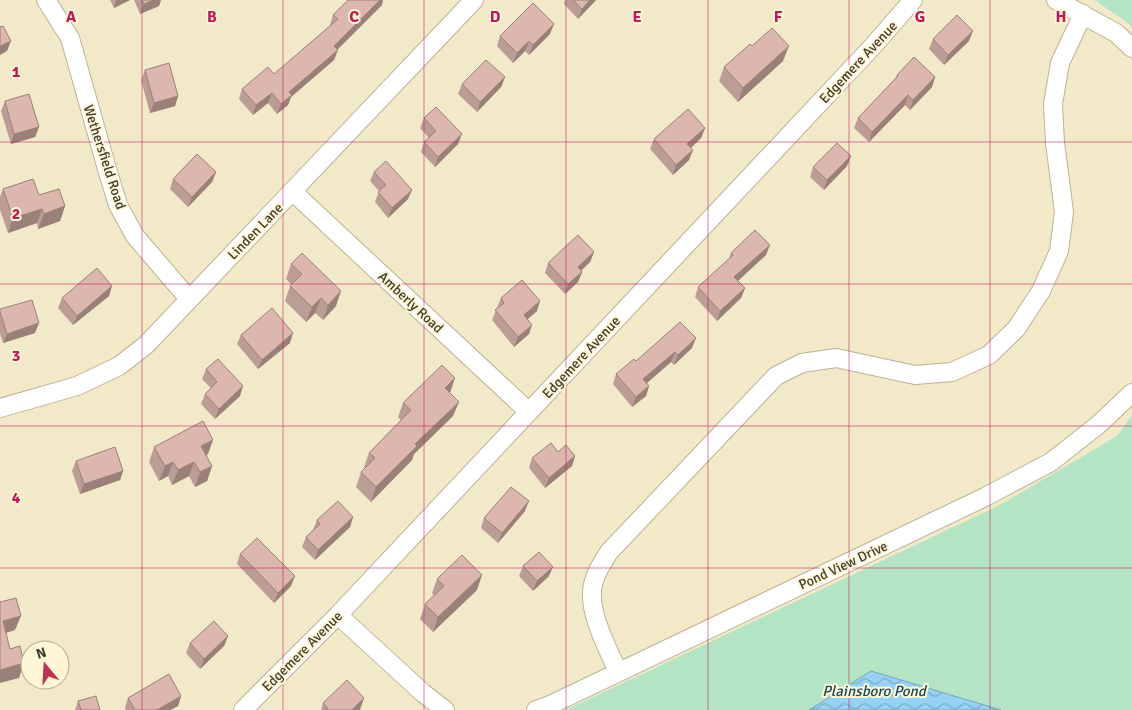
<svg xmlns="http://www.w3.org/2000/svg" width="1132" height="710" viewBox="0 0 1132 710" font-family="Signika,sans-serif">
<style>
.green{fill:#b3e4c3}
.water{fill:url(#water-waves);stroke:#7ba5b8}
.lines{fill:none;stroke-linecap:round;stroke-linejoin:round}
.minor-casing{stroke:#bbb394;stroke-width:20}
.minor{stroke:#fff;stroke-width:18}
.wall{fill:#bc9d95}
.shaded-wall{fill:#998079}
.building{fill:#dbb7ad;stroke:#998079}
.grid{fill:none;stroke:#c2185b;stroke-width:1;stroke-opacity:0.55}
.labels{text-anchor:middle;stroke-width:4;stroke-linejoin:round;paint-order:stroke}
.street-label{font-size:14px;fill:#3f3c2f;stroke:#fff6d5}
.water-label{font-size:15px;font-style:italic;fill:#16475e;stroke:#fff6d5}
.grid-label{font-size:16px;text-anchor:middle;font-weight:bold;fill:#c2185b;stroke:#fff6d5;stroke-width:4;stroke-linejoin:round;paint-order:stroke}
</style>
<defs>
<pattern id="water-waves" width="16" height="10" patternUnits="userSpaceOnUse" patternTransform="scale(1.25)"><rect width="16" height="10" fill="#95d2f3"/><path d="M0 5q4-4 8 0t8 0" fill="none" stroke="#7bacc5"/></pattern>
</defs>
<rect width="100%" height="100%" fill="#f1e9c8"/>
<path class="green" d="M1095,0H1132V28L1129,24Z
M1132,415V710H1001L871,671L809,710H566L998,506L1117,436Z"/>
<path class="water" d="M871,671L1001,710H809Z"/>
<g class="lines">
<defs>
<path id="minor" d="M46,0L70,38L107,169L118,205L135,236L189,299
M1056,0L1116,33L1132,48
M292,191L529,412
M0,408L77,386L119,366L146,345L474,0
M338,615L423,693L445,710
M618,672C608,649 590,616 592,591C593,577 602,563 609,552L776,376L802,363L836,358L915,375L952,372L989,355L1016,329L1041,291L1059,251L1064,212L1055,143L1053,104L1060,63L1083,14
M243,710L338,615L873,46L913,0
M536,710L548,706L985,497L1051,462L1098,425L1132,393"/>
</defs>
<use href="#minor" class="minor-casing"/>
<use href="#minor" class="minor"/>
</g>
<path class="wall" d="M110,0H130L114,8Z
M134,0H161L159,6L140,14Z
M565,0H596L578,19L564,4Z
M382,5L337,50L334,60L291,97L288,105L277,114L268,103L253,115L239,99L242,89L274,74L330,26V25L333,15Z
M550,34L529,55L525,51L513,63L497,46L500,36Z
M933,39L969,41L944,65L929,49Z
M752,46L783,61L738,102L719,81L724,67Z
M145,70L178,96L175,106L150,113L141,80Z
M897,75L935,77L932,87L910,110L905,105L869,142L854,128L858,118L894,80Z
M505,77L501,87L477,112L458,94L462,84Z
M5,101L39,127L35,137L11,144L1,111Z
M424,118L458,144L435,167L421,152L424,142L429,138L420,128Z
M705,128L701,138L691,148L689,160L673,175L650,149L654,139Z
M847,166L824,190L810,177L813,167Z
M216,172L212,182L188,207L170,189L173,179Z
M374,172L408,199L388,218L375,202L379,191L370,181Z
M3,189L39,195L65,206L60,221L38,229L37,223L8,233L0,210V197Z
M594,252L590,262L581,271L582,272L578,282L565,294L545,273L548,263Z
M731,253L766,255L738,281L745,288L741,298L717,321L695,297L698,287L729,259Z
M291,264L336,306L323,320L315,313L306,322L285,301L290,286L292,285L286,279Z
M112,286L109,296L73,325L58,308L62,298Z
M501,298L537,311L528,319L529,334L514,347L492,320Z
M0,309L35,333L3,343L0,334Z
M241,335L290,343L258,369L237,344Z
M692,348L674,365L671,362L647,383L649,386L646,396L632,407L613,384L616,374L636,361Z
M206,369L240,396L215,419L201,404L205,394L211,388L202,379Z
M450,393L453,416L414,454L412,460L371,502L356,487L361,472L365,468L364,467L369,453L401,420L398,417L403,403Z
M154,447L208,454L206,455L212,466L207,481L195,487L189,476L172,485L168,476L159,481L149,462Z
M558,452L575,456L572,466L545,488L529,468L532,458Z
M76,461L123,471L120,480L80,494L72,471Z
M525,511L498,543L481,528L484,518Z
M353,517L350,527L315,560L302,547L306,537L313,530L317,520Z
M240,554L291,586L274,603L237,564Z
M523,566L549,576L533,591L519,576Z
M437,579L477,590L433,632L420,619L425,604L434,596L432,593Z
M228,636L224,646L200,669L186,653L190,643Z
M181,696L178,706L170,710H126L125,708L128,698Z
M78,701L100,710H75Z
M323,703L360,710H321Z"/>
<path class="shaded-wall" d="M116,0H130L114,8Z
M154,0H161L159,6L140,14L144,4Z
M380,0H383L382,5L332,55L338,50L334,60L291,97L288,105L277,114L281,104L289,92Z
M590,0H596L578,19L582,9Z
M554,24L550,34L529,55L533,45Z
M973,31L969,41L944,65L948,55Z
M11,41L7,51L0,55V46Z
M529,41L525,51L513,63L517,53Z
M789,46L783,61L738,102L743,88Z
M505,77L501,87L477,112L480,102Z
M935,77L932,87L910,110L913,100Z
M272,93L268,103L253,115L256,105Z
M908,95L905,105L869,142L872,132Z
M178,96L175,106L150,113L154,103Z
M39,127L35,137L11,144L14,134Z
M705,128L701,138L684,154L687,144Z
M462,134L458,144L435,167L438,157Z
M693,150L689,160L673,175L676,165Z
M851,156L847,166L824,190L827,180Z
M216,172L212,182L188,207L192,197Z
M412,190L408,199L388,218L392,208Z
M65,206L60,221L38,229L44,214Z
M42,209L37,223L8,233L13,218Z
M770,245L766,255L731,287L734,277Z
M594,252L590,262L574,277L578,267Z
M582,272L578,282L565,294L568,284Z
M112,286L109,296L73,325L77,316Z
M745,288L741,298L717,321L720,311Z
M341,291L336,306L323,320L328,305Z
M321,298L315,313L306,322L312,307Z
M540,301L537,311L521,325L524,315Z
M39,323L35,333L3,343L7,334Z
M532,325L529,334L514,347L518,337Z
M293,333L290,343L258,369L262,360Z
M696,338L692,348L674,365L678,355Z
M675,352L671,362L640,389L643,379Z
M455,378L450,393L445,388Z
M243,386L240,396L215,419L219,409Z
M649,386L646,396L632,407L636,397Z
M459,402L453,416L414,454L412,460L371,502L376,487L415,444Z
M213,440L208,454L196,460L201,446Z
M575,456L572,466L545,488L549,478Z
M173,462L168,476L159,481L165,466Z
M194,462L189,476L172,485L178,470Z
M212,466L207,481L195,487L200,472Z
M123,471L120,480L80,494L84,484Z
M529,501L525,511L498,543L502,533Z
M353,517L350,527L315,560L318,550Z
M553,567L549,576L533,591L537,581Z
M482,575L477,590L433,632L438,617Z
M295,576L291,586L274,603L278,593Z
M21,616L15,630L0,635L3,621Z
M228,636L224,646L200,669L204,659Z
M24,663L19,678L0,683V670Z
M181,696L178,706L170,710H157Z
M364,698L360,710H352Z"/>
<path class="building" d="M142,0H154L144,4Z
M348,0H380L334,46L338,50L289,92L292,95L281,104L272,93L256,105L242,89L268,67L274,74L338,19L333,15Z
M573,0H590L582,9Z
M533,3L554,24L533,45L529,41L517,53L500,36Z
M957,15L973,31L948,55L933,39Z
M3,26L11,41L0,46V27Z
M772,28L789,46L743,88L724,67L750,44L752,46Z
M914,57L935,77L913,100L908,95L872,132L858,118L898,76L897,75Z
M486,60L505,77L480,102L462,84Z
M169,63L178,96L154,103L145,70Z
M29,94L39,127L14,134L5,101Z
M436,107L462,134L438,157L424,142L436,131L424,118Z
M688,109L705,128L687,144L693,150L676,165L654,139Z
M837,143L851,156L827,180L813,167Z
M197,154L216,172L192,197L173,179Z
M386,161L412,190L392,208L378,192L386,185L374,172Z
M33,179L39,195L59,189L65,206L44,214L42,209L13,218L3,189Z
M755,230L770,245L734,277L745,288L720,311L698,287L733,255L731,253Z
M578,235L594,252L578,267L582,272L568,284L548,263Z
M302,253L341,291L328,305L321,298L312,307L290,286L302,274L291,264Z
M97,268L112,286L77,316L62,298Z
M522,280L540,301L524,315L532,325L518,337L495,310L504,303L501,298Z
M32,300L39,323L7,334L0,312V309Z
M272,308L293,333L262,360L241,335Z
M680,322L696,338L678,355L675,352L643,379L649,386L636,397L616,374L634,359L636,361Z
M218,359L243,386L219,409L205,394L217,382L206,369Z
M442,365L455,378L445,388L459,402L415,444L417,446L376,487L361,472L375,458L369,453L411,410L403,403Z
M203,421L213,440L201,446L212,466L200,472L194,462L178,470L173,462L165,466L154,447Z
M551,443L558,452L566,445L575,456L549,478L532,458Z
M115,447L123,471L84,484L76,461Z
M511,487L529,501L502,533L484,518Z
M338,501L353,517L318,550L306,537L320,524L317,520Z
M257,538L295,576L278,593L240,554Z
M539,552L553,567L537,581L523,566Z
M462,555L482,575L438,617L425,604L444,586L437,579Z
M16,598L21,616L3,621L10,649L20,646L24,663L0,670V602Z
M214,621L228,636L204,659L190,643Z
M169,674L181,696L157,710H135L128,698Z
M347,680L364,698L352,710H326L328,709L323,703Z
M96,696L100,710H81L78,701Z"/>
<path class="grid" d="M142,0V710M283,0V710M424,0V710M566,0V710M708,0V710M849,0V710M990,0V710M0,142H1132M0,284H1132M0,426H1132M0,568H1132"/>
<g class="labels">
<g class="street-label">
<text transform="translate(858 62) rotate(-47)" y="5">Edgemere Avenue</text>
<text transform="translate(105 157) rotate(72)" y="5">Wethersfield Road</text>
<text transform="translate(255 231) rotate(-46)" y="5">Linden Lane</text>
<text transform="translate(411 302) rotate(43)" y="5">Amberly Road</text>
<text transform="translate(581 357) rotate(-47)" y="5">Edgemere Avenue</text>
<text transform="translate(843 565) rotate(-25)" y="5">Pond View Drive</text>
<text transform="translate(302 651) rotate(-45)" y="5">Edgemere Avenue</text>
</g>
<g class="water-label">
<text x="874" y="696">Plainsboro Pond</text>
</g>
</g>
<g class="grid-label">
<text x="71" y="22">A</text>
<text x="212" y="22">B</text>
<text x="354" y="22">C</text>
<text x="495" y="22">D</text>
<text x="637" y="22">E</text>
<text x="778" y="22">F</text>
<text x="920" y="22">G</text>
<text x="1061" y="22">H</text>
<text x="16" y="77">1</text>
<text x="16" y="219">2</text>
<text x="16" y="361">3</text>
<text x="16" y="503">4</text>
</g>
<g transform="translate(45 665) rotate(342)"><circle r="24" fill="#fff6d5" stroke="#b2ac93"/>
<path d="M0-4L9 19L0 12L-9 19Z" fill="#c13155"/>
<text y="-8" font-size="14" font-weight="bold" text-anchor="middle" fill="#3f3c2f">N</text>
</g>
</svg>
